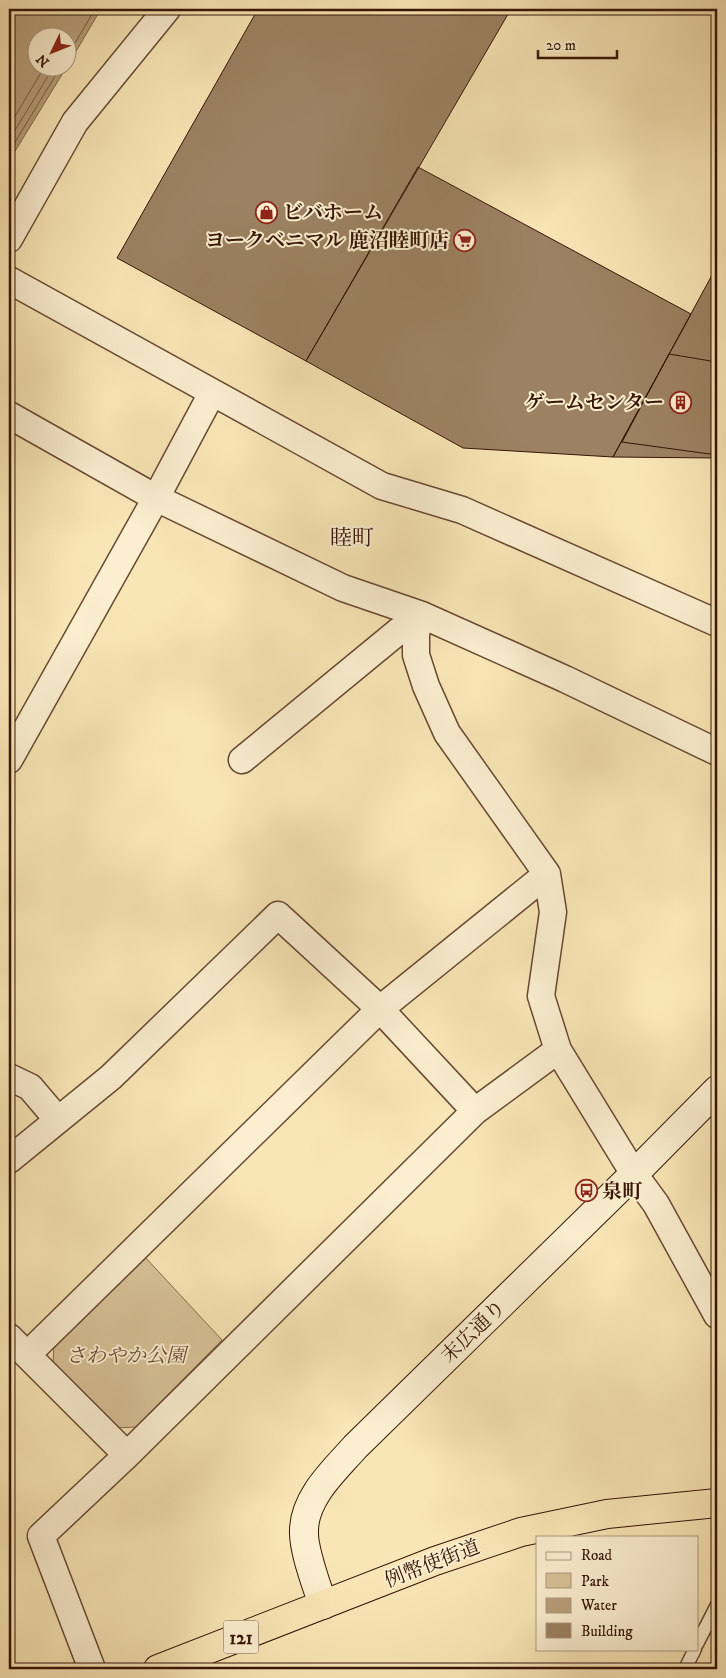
<svg xmlns="http://www.w3.org/2000/svg" width="726" height="1678" viewBox="0 0 726 1678" font-family="'IM FELL DW Pica','Noto Serif JP',serif">
<style>
.green{fill:#d8c298;stroke:#886c50}
.water{fill:#b79f7a;stroke:#84684c}
.lines{fill:none;stroke-linecap:round;stroke-linejoin:round}
.shore{stroke:#775a40;stroke-width:1}
.building{fill:#9c8262;stroke:#371507}
.lane-casing{stroke:#684933;stroke-width:15}
.street-casing{stroke:#684933;stroke-width:29}
.secondary-casing{stroke:#371507;stroke-width:30}
.highway-casing{stroke:#371507;stroke-width:30}
.lane{stroke:#fbefd0;stroke-width:12}
.street{stroke:#fbefd0;stroke-width:26}
.secondary{stroke:#fbefd0;stroke-width:28}
.highway{stroke:#f9e6b6;stroke-width:28}
.labels{text-anchor:middle;stroke-width:4;stroke-linejoin:round;paint-order:stroke}
.shield{fill:#fbefd0;stroke:#725643;stroke-width:1}
.shield-label{font-size:19px;font-weight:bold;fill:#371507}
.poi-label{font-size:20px;font-weight:bold;fill:#371507;stroke:#fbefd0;text-anchor:start}
.street-label{font-size:20px;fill:#371507;stroke:#fbefd0}
.park-label{font-size:20px;font-style:italic;fill:#674932;stroke:#fbefd0}
.quarter-label{font-size:22px;fill:#371507;stroke:#fbefd0}
</style>
<rect width="100%" height="100%" fill="#f9e6b6"/>
<filter id="stains"><feTurbulence type="fractalNoise" baseFrequency=".004" numOctaves="4"/><feColorMatrix values="0 0 0 0 .2 0 0 0 0 .09 0 0 0 0 .02 0 0 0 .5 -.17"/></filter>
<radialGradient id="worn" r=".72"><stop offset=".6" stop-color="#630" stop-opacity="0"/><stop offset="1" stop-color="#630" stop-opacity=".3"/></radialGradient>
<path class="green" d="M144,1256L222,1340L136,1427L114,1428L53,1365L54,1344Z"/>
<path class="water" d="M9,9H101L68,65V38H38V68H66L9,161Z"/>
<g class="lines">
<path class="shore" d="M68,55L95,9
M9,126L44,68
M9,140L53,68
M9,152L60,68"/>
</g>
<path class="building" d="M258,9H511L306,361L117,258Z
M418,167L691,314L613,457L463,448L306,361Z
M717,266V458L613,457L669,354Z
M669,354L717,362V455L622,442Z"/>
<g class="lines">
<defs>
<path id="lane" d="M697,1644L717,1605
M685,1669L695,1649"/>
<path id="street" d="M9,239L75,122L167,9
M9,280L382,486L462,510L717,623
M9,415L156,498L343,588L422,615L565,679L717,752
M422,615L416,633V655L426,686L447,733L547,874L553,912L541,996L558,1050L634,1174L656,1204L717,1315
M9,760L156,498L212,393
M242,760L400,630L416,633
M9,1077L30,1087L58,1120
M9,1160L111,1077L278,915L380,1009L475,1111
M9,1337L127,1455
M27,1355L380,1009L547,874
M92,1669L41,1536L127,1455L475,1111L558,1050"/>
<path id="secondary" d="M323,1605C317,1586 303,1550 304,1531C304,1497 335,1470 355,1447L634,1174L717,1090"/>
<path id="highway" d="M158,1669L435,1561L521,1532L607,1514L717,1503"/>
</defs>
<use href="#lane" class="lane-casing"/>
<use href="#street" class="street-casing"/>
<use href="#secondary" class="secondary-casing"/>
<use href="#highway" class="highway-casing"/>
<use href="#lane" class="lane"/>
<use href="#street" class="street"/>
<use href="#secondary" class="secondary"/>
<use href="#highway" class="highway"/>
</g>
<defs>
<symbol id="shop-ring" viewBox="-11 -11 22 22"><circle r="9.5" fill="#fbefd0" stroke="#8f2418" stroke-width="1.5"/><path d="M-5-2.5h2.3a2.7 3.5 0 0 1 5.4 0H5L5.5 6h-11ZM-1.5-2.5h3a1.5 2.3 0 0 0-3 0Z" fill="#8f2418"/></symbol>
<symbol id="supermarket-ring" viewBox="-11 -11 22 22"><circle r="9.5" fill="#fbefd0" stroke="#8f2418" stroke-width="1.5"/><path d="M-6-5.5h2.5l.6 2H6L4.5 2H-2.5L-4.4-4H-6ZM-1.5 3.2a1.3 1.3 0 1 0 .1 0ZM3 3.2a1.3 1.3 0 1 0 .1 0Z" fill="#8f2418"/></symbol>
<symbol id="building-ring" viewBox="-11 -11 22 22"><circle r="9.5" fill="#fbefd0" stroke="#8f2418" stroke-width="1.5"/><path d="M-4-6H4V6H1V3H-1V6H-4ZM-2.5-4.3h1.7v1.8h-1.7ZM.8-4.3h1.7v1.8H.8ZM-2.5-1h1.7V.8h-1.7ZM.8-1h1.7V.8H.8Z" fill="#8f2418"/></symbol>
<symbol id="bus-ring" viewBox="-11 -11 22 22"><circle r="9.5" fill="#fbefd0" stroke="#8f2418" stroke-width="1.5"/><path d="M-5-6H5V4H4V6H2V4H-2V6H-4V4H-5ZM-3.5-4V0h7V-4ZM-3.5 1.2v1.5H-2V1.2ZM2 1.2v1.5H3.5V1.2Z" fill="#8f2418"/></symbol>
</defs>
<g fill-rule="evenodd">
<use href="#shop-ring" x="254" y="200" width="25" height="25"/>
<use href="#supermarket-ring" x="452" y="228" width="25" height="25"/>
<use href="#building-ring" x="668" y="390" width="25" height="25"/>
<use href="#bus-ring" x="574" y="1178" width="25" height="25"/>
</g>
<g class="labels">
<rect class="shield" x="223.5" y="1620.5" width="35" height="33" rx="4"/>
<g class="shield-label">
<text x="241" y="1644">121</text>
</g>
<g class="poi-label">
<text x="283" y="219">ビバホーム</text>
<text x="449" y="247" text-anchor="end">ヨークベニマル 鹿沼睦町店</text>
<text x="664" y="409" text-anchor="end">ゲームセンター</text>
<text x="602" y="1198">泉町</text>
</g>
<g class="street-label">
<text transform="translate(473 1331) rotate(-44)" y="7">末広通り</text>
<text transform="translate(432 1563) rotate(-21)" y="7">例幣使街道</text>
</g>
<g class="park-label">
<text x="126" y="1362">さわやか公園</text>
</g>
<g class="quarter-label">
<text x="352" y="545">睦町</text>
</g>
</g>
<rect width="726" height="1678" fill="none" stroke="#f9e6b6" stroke-width="30"/>
<rect x="10" y="10" width="706" height="1658" fill="none" stroke="#371507" stroke-width="2.5"/>
<rect x="15" y="15" width="696" height="1648" fill="none" stroke="#371507"/>
<rect x="536" y="1536" width="162" height="115" fill="#fbefd0" stroke="#ad9880"/>
<rect x="546" y="1552" width="25" height="8" fill="#fbefd0" stroke="#ad9880"/>
<text x="581" y="1560" font-size="15" fill="#371507">Road</text>
<rect x="546" y="1573" width="25" height="15" fill="#d8c298" stroke="#ad9880"/>
<text x="581" y="1586" font-size="15" fill="#371507">Park</text>
<rect x="546" y="1598" width="25" height="15" fill="#b79f7a" stroke="#ad9880"/>
<text x="581" y="1610" font-size="15" fill="#371507">Water</text>
<rect x="546" y="1623" width="25" height="15" fill="#9c8262" stroke="#ad9880"/>
<text x="581" y="1636" font-size="15" fill="#371507">Building</text>
<g transform="translate(52 52) rotate(227)"><circle r="24" fill="#fbefd0" stroke="#ad9880"/>
<path d="M0-4L9 19L0 12L-9 19Z" fill="#8f2418"/>
<text y="-8" font-size="14" font-weight="bold" text-anchor="middle" fill="#371507">N</text>
</g>
<path d="M538 50v8h79v-8" fill="none" stroke="#371507" stroke-width="2.5"/>
<text x="546" y="50" font-size="15" fill="#371507" stroke="#fbefd0" stroke-width="4" paint-order="stroke">20 m</text>
<rect width="100%" height="100%" filter="url(#stains)"/>
<rect width="100%" height="100%" fill="url(#worn)"/>
</svg>
